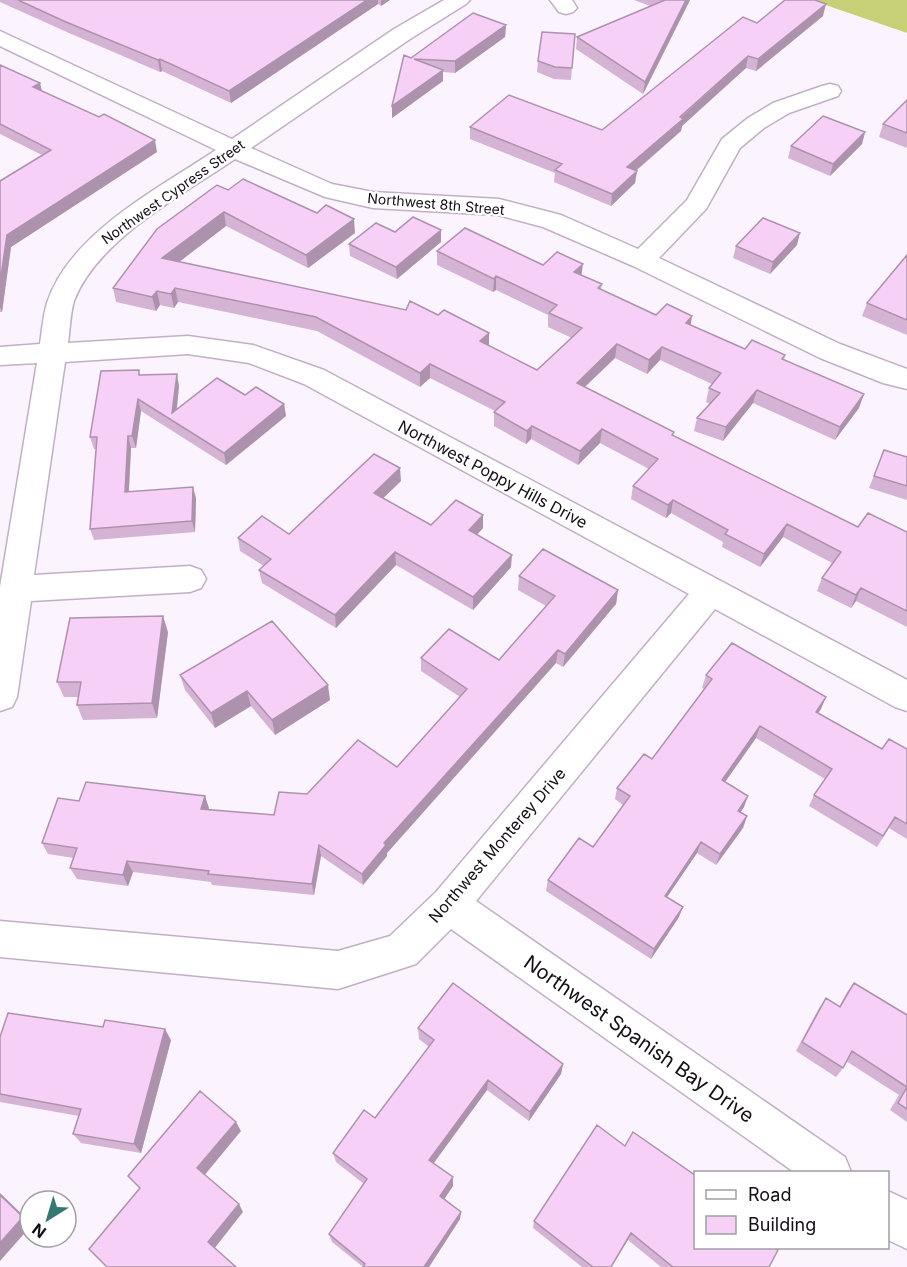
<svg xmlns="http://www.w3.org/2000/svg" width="907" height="1267" viewBox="0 0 907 1267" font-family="Inter,sans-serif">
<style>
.forest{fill:#c7d077}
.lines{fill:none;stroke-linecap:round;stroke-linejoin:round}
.minor-casing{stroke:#c2afc7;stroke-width:3}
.minor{fill:#fff;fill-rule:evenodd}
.wall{fill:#d4b3d4}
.shaded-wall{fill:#ad92ad}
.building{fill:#f7d0f7;stroke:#ad92ad;stroke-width:1.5}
.labels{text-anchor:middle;stroke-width:4.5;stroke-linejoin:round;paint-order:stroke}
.far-street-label{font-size:14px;fill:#130d15;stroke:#fff}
.street-label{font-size:16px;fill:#130d15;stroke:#fff}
.near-street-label{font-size:20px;fill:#130d15;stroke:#fff}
</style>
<rect width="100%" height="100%" fill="#fbf3fd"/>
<path class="forest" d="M811,0H907V33Z"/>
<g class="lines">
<defs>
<path id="minor" d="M444,0H470L466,4L410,39L251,148L332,184L373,192L499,199L561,215L638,249L687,200L722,139L748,118L773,103L822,86L830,84L838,86L841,91L838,96L789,113L764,128L740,148L706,209L659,258L840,344L907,369V389L883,383L820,358L633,266L543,227L498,215L373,208L325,197L235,159C182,195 97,240 74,301C70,314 70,330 68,343L188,336L253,345L324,370L907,680V711L895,707L715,609L476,901L845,1157L851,1172H794L451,929L416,964L338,989L0,957V921L338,951L390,936L436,892L689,594L304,384L249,363L188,354L65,362L34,575L190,566L201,570L206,579L201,588L190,592L31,601L17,697L12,707L0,711V587L37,363L0,365V347L40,344C42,331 43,316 47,303C69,234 159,188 216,150L0,46V31L232,139L394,29Z
M550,0H572L577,8L573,12L566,14L559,12Z
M888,1191L907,1200V1249L888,1240Z"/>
</defs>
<use href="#minor" class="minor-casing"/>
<use href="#minor" class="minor"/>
</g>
<path class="wall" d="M0,0H390L381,6L378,4L231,103L162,71L160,72L69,33L0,2Z
M634,0H690L643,94L576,49L577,37L650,6Z
M823,16L756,71L746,68L682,126L681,131L636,171H637L635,183L611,206L554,182L555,173L470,139V127L602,130L757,23Z
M506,25L505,37L455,73L443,72V81L392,118L411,58Z
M575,34L571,80L554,79L537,72L538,61Z
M0,65L42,91L157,152L11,247L2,312H0V181L42,155L0,134Z
M907,100V148L879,137L883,124Z
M865,132L862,144L830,176L788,158L791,146Z
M228,190L355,233L308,268L226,226L179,262L489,346L537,370L572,338L548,327V315L496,290L493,292L437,265V251L543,265L582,275L602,284L601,289L656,315L691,325L745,349L785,355L784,359L859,408L835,440L753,403L723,441L694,431L697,418L710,404L706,402L709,388L712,384L660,360L647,374L615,358L585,387L674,432L673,435L858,527L907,532V627L856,601L851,608L817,591L822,578L832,563L783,537L760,567L722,547L723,542L671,513L666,518L631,499L633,486L649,469L600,443L578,465L531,439L526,444L494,426V412L495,411L430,378L420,387L317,331L178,302L174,308L160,305L156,311L116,302L113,288Z
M395,232L441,242L397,279L350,256L349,244Z
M797,245L770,274L733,258L736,246Z
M907,255V335L862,316L867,303Z
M140,375L179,386L177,409L245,395L284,404L286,416L226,465L141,411L136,448H131L129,492L196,498L195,532L94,540L90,529L96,449H94L90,437Z
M884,450L907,457V500L869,488Z
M401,481L383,498L431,525L483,515V528L477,535L511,567L473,610L396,565L336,628L262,583L259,570L264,566L240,551L238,538L289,534Z
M519,576L618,590L616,604L563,667L556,663L387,853V856L363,885L321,856L314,895L212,885L211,882L133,872L128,886L77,879L70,868L74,858L48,854L42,843L79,801L205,796L208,810L274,815L307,794L397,767L460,697L421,671V658L499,660L546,606L518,590Z
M168,632L157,718L83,720L77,705L78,697H64L57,682Z
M180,675L330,700L275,735L251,706L215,728L185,690Z
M706,675L821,709L818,713L882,749H907V839L889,828L877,847L809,806L814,795L825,779L756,738L725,782L744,807L740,812L747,816L743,828L716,865L697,853L667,897L679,917L651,959L546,891L548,880L593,847L623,805L615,799L617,788L652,759L704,689L702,688Z
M854,983L907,1015V1122L890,1110L899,1095L846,1061L843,1068L836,1077L796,1051L819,1008L826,998L839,1007L847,992Z
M418,1028L563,1064L561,1074L529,1121L487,1090L434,1163L453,1186L444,1199L461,1212L460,1219L429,1267H363L332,1242L329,1234L364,1184L336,1162L333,1153L375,1118L429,1047L419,1039Z
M0,1037L171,1040L141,1153L81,1143L73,1134L79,1116L0,1102Z
M597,1125L769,1267H661L628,1240L611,1267H582L533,1228L534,1221Z"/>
<path class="shaded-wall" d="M367,0H378V4L231,103L229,91Z
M381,0H390L381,6Z
M686,0H690L643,94L645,82Z
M826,4L823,16L756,71L758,59Z
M506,25L505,37L455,73V61Z
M748,56L746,68L682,126L681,131L626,179L627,167Z
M160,59L162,71L160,72L158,60Z
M443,70V81L392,118V106Z
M40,83L43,95L33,87Z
M865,132L862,144L830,176L833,164Z
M155,140L157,152L11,247L2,312L0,307V283L7,235Z
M637,171L635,183L611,206L612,194Z
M224,212L226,226L166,272L162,258Z
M354,219L355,233L308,268L306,255Z
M441,230V242L397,279L396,267Z
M800,233L797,245L770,274L773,262Z
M583,264L581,278L574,272Z
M496,276V290L493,292L494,279Z
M175,288L178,302L174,308L171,294Z
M157,291L160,305L156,311L152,297Z
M692,316L690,330L686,323Z
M489,333V347L480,341Z
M617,344L615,358L575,396L577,383Z
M662,347L660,360L647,374L649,360Z
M430,364V378L420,387V373Z
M177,374L179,386L175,423L172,413Z
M757,390L753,403L723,441L726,427Z
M864,394L859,408L835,440L840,427Z
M138,399L141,411L136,448L132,436Z
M284,404L286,416L226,465L224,453Z
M532,426L531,439L526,444L527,431Z
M602,429L600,443L578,465L580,451Z
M128,436L131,448L128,504L125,492Z
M400,468L401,481L375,506L374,493Z
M193,487L196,498L195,532L192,521Z
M673,500L671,513L666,518L668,505Z
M483,515V528L469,543V530Z
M787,524L783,537L760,567L764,554Z
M395,552L396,565L336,628L335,615Z
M512,555L511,567L473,610V597Z
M861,588L856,601L851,608L856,595Z
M618,590L616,604L563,667L565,654Z
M163,616L168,632L157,718L152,703Z
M558,650L556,663L387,853V856L363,885L362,874L384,843Z
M328,685L330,700L275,735L272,720Z
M247,691L251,706L215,728L211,713Z
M826,697L821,709L810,724L816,712Z
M760,726L756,738L718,792L722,780Z
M205,796L209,808L205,821L201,809Z
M748,796L744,807L734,822L738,811Z
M747,816L743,828L716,865L720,854Z
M701,842L697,853L661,906L665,896Z
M319,845L321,856L314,895L312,884Z
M127,861L133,872L128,886L123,875Z
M683,907L679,917L651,959L654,949Z
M165,1029L171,1040L141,1153L134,1144Z
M563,1064L561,1074L529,1121L530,1112Z
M488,1080L487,1090L430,1168L429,1160Z
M236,1122L241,1131L203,1177L197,1168Z
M453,1177V1186L441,1204L440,1196Z
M0,1193L30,1222V1227L0,1261Z
M239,1204L243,1212L214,1249L208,1242Z
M461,1212L460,1219L429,1267H424Z"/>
<path class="building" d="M18,0H367L229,91L160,59L158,60L66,22Z
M665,0H686L645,82L577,37Z
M785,0H815L826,4L758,59L748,56L680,117L683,119L627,167L637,171L612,194L555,170L562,164L470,127L509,95L602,130L743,17L757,23Z
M473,13L506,25L455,61L414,59L443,70L392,106L404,55L411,58Z
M542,32L575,34L572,68L555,67L538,61Z
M0,65L40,83L33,87L99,117L104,114L155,140L7,235L0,283V181L51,150L0,124Z
M907,100V133L883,124Z
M823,116L865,132L833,164L791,146Z
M243,179L317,213L326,205L354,219L306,255L224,212L162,258L406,310L410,301L438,315L444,310L489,333L480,341L537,370L582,328L549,313L557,305L496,276L494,279L437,251L465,228L543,265L557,252L583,264L574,272L602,284L598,288L656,315L667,304L692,316L686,323L745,349L752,340L785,355L782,359L864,394L840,427L757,390L726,427L697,418L720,393L709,388L721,373L662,347L649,360L617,344L577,383L674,432L672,435L858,527L868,513L907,532V611L861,588L856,595L822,578L841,552L787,524L764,554L725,534L728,530L673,500L668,505L633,486L658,459L602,429L580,451L532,426L527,431L494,412L505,402L430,364L420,373L316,317L175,288L171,294L157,291L152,297L113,288L157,229L217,185L228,190Z
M413,217L441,230L396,267L349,244L376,223L395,232Z
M763,218L800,233L773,262L736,246Z
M907,255V320L867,303Z
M139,370V375L177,374L172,413L217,378L245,395L256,387L284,404L224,453L138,399L132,436H128L125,492L193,487L192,521L90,529L97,437H90L101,371Z
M884,450L907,457V486L874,476Z
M374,454L400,468L374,493L431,525L456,500L483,515L469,530L512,555L473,597L395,552L335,615L259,570L271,559L238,538L262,516L289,534Z
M543,549L618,590L565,654L558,650L384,843L386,845L362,874L319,845L312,884L208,874L209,871L127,861L123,875L70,868L77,848L42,843L58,798L79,801L86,782L205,796L201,809L274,815L279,792L307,794L358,740L397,767L467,689L421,658L449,629L499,660L555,596L519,576Z
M163,616L152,703L77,705L81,682H57L70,618Z
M272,621L328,685L272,720L247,691L211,713L180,675Z
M732,643L826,697L816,712L882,749L889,739L907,749V824L895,817L883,836L814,795L832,769L760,726L722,780L748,796L738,811L747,816L720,854L701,842L665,896L683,907L654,949L548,880L579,838L593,847L630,796L617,788L644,754L652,759L712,679L706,675Z
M453,983L563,1064L530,1112L488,1080L429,1160L453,1177L440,1196L461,1212L424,1267H363L365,1264L329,1234L367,1179L333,1153L364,1110L375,1118L434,1040L418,1028Z
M854,983L907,1015V1109L898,1103L907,1087L852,1051L843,1068L802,1042L826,998L840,1007Z
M8,1013L103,1027L105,1020L165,1029L134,1144L73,1134L81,1109L0,1094V1037Z
M200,1091L236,1122L197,1168L239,1204L208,1242L236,1267H107L89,1249L140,1188L128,1176Z
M597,1125L625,1146L633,1132L696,1176V1248H775L778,1250L769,1267H673L631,1233L611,1267H593L534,1221Z
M0,1195L23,1217L0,1243Z"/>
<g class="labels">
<g class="far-street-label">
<text transform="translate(173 192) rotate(-35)" y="5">Northwest Cypress Street</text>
<text transform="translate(436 204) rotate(5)" y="5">Northwest 8th Street</text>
</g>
<g class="street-label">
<text transform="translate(493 474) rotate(28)" y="6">Northwest Poppy Hills Drive</text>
<text transform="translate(497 845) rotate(-49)" y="6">Northwest Monterey Drive</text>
</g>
<g class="near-street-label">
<text transform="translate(639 1039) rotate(35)" y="7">Northwest Spanish Bay Drive</text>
</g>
</g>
<rect x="694" y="1171" width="195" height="78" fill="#ffffff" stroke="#a19ea1" stroke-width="1.5"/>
<rect x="706" y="1190" width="30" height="9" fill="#ffffff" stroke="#a19ea1" stroke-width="1.5"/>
<text x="748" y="1201" font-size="18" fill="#130d15">Road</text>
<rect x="706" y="1216" width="30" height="18" fill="#f7d0f7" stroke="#a19ea1" stroke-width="1.5"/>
<text x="748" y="1231" font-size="18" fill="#130d15">Building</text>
<g transform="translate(48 1219) rotate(217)"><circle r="28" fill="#ffffff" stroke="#a19ea1" stroke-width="1.5"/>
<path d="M0-4.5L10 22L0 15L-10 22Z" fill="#337971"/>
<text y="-9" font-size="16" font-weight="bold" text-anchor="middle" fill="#130d15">N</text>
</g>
</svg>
